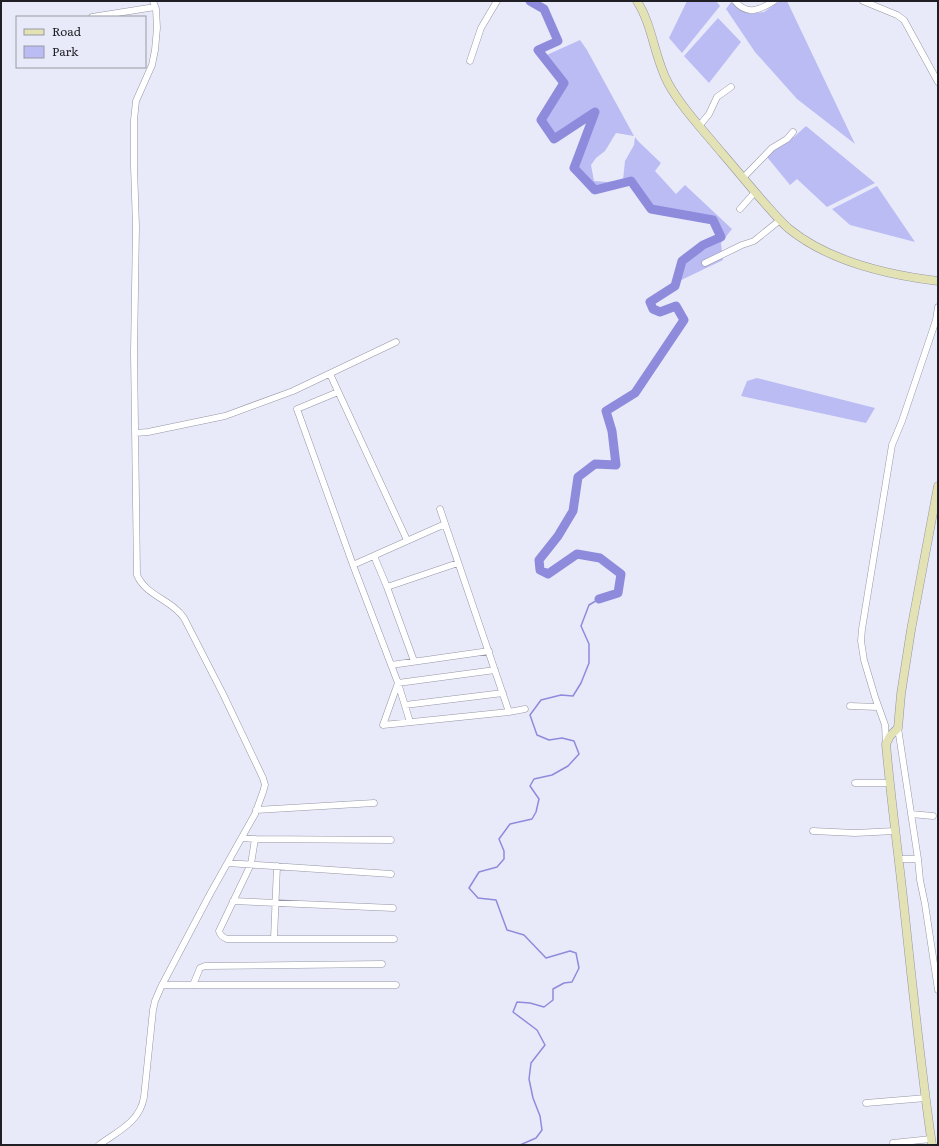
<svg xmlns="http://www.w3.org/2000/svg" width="939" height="1146" viewBox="0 0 939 1146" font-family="Literata,serif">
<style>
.green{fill:#bbbcf4}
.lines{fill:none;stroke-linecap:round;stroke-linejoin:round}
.stream{stroke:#8e8bdd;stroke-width:1.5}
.river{stroke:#8e8bdd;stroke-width:9}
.street-casing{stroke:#9596a4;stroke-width:7}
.secondary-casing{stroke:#9596a4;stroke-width:9}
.street{stroke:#fff;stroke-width:6}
.secondary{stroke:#e3e2b4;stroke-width:8}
</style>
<rect width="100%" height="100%" fill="#e9eaf9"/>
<path class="green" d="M687,1H716L720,6L682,53L669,38Z
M780,1H787L855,144L797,99L755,52L726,9L731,2L750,14L764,12Z
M718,18L741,42L709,83L684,56Z
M580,40L587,50L634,136L616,133L605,151L596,158L591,165L594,181L607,182L623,180L625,161L634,145L635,137L638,141L661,163L655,171L676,194L685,185L732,229L721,243L723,260L673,284L680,258L698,244L716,236L710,222L648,211L629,185L592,194L576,176L570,166L589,120L553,143L538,118L561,83L540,58Z
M806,126L875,183L827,207L797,179L790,185L767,157L776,145L794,137Z
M877,186L915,242L850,225L832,209Z
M757,378L875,408L866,423L741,396L747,381Z"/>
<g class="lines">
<path class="stream" d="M520,1145L536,1138L542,1130L540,1116L533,1098L529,1079L531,1063L545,1045L537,1030L513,1012L517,1002L530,1003L544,1007L553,1000V989L564,983L572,982L579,968L576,953L570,951L546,958L524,935L507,930L496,900L478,898L469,888L479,872L497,867L504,859V851L499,839L510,824L532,819L536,812L539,799L530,786L534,779L552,775L568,766L579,754L574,741L562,738L549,740L537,735L530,715L541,700L561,695L573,696L581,683L589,663V644L581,626L589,605L599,599"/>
<path class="river" d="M530,1L544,9L558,41L538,50L564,83L541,120L554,139L595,112L574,168L595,190L631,181L651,209L713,220L721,237L703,245L682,261L675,286L650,302L653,309L660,312L676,306L684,320L635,393L606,411L612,431L616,465L595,464L578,477L573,511L558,536L539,560L540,570L548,574L577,554L600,558L621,574L618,593L599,599"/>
<defs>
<path id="street" d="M735,1C747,16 760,10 774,1
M863,1L897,15L904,20L938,82
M92,17L155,7
M470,61L481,28L497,1
M700,125L709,114L717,97L731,87
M743,178L772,148L787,139L793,132
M740,209L755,192
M705,263L742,245L754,241L780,220
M330,374L407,540
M338,392L297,409L353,565L398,683L410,722
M135,433L148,432L225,416L293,391L396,342
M440,509L509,712
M374,556L387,587L414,661
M353,565L445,524
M387,587L458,563
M391,665L489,651
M495,670L398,683L383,725L509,712L525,709
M405,705L503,693
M850,706L878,707
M898,728L918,859L920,880L925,904L938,990
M886,744L885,725L875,697L864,660L861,641L862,629L892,445L902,421L931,335L936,320L938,307
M855,783H890
M256,810L374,803
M911,814L933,816
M813,831L855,833L895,831
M242,838L255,839L391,840
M255,839L251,864L219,931C220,935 222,937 227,939H394
M898,859H918
M228,863L391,874
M233,901L393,908
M274,939L277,866
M162,985H396
M193,985L200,968L205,966L382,964
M866,1103L926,1098
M893,1143L931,1139
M99,1145C118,1131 140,1122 144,1097L153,1010L155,1001L161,987L210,894L255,814L263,792L265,785L263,778L223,694L184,618C172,600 146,596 137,575L134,353L136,227L134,166V120L136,101L152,65L155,50L157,28L156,9L153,1"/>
<path id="secondary" d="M637,1C653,26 654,57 668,83C681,107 704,131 722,153C735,168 748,184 761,199C770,209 778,219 788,228C828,261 888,275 938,281
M932,1145C921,1069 913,992 905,916C899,858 891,801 886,744L890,736L898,728L901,694L911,630L938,486"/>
</defs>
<use href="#street" class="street-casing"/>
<use href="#secondary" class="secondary-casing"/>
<use href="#street" class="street"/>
<use href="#secondary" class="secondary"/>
</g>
<rect width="939" height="1146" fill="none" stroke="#1f1f25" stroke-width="4"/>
<rect x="16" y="16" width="130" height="52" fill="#e9eaf9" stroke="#9899a4"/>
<rect x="24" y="29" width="20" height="6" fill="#e3e2b4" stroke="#9899a4"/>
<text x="52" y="36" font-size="12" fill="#1f1f25">Road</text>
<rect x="24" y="46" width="20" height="12" fill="#bbbcf4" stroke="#9899a4"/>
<text x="52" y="56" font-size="12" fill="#1f1f25">Park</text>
</svg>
